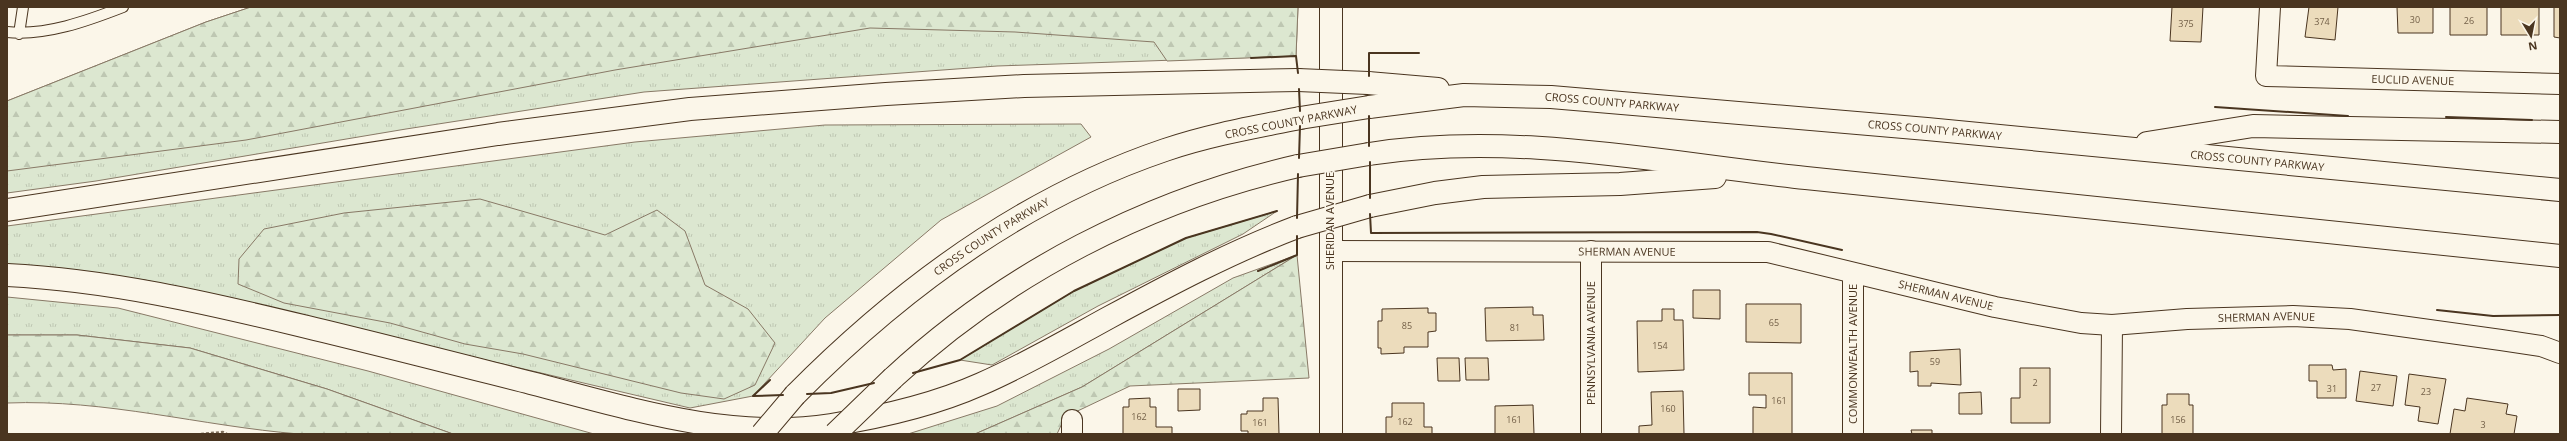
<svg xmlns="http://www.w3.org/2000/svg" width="2567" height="441" viewBox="0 0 2567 441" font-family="'Open Sans',sans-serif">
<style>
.grass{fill:url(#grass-tufts);stroke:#887966}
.forest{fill:url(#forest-firs);stroke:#887966}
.building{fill:#ecdcbc;stroke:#4a3520}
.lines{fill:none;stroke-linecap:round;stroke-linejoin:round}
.lane-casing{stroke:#4a3520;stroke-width:12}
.street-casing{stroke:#4a3520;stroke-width:22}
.secondary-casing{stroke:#4a3520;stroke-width:24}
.highway-casing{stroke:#4a3520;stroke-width:24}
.path{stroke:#7f6f5c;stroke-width:2.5;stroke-dasharray:3 2;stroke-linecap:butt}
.lane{stroke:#fbf6e9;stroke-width:10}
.street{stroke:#fbf6e9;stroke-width:20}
.secondary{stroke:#fbf6e9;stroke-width:22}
.highway{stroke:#fbf6e9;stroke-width:22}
.highway-bridge-casing{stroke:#4a3520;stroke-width:24;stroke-linecap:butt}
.highway-bridge{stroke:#fbf6e9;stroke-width:22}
.wall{stroke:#4a3520;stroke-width:2}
.labels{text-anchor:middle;stroke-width:3;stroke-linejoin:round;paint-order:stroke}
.number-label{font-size:9px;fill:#725f47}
.street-label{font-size:11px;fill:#4a3520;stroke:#fbf6e9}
</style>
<defs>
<pattern id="grass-tufts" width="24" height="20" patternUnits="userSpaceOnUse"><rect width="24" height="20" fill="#dce7d0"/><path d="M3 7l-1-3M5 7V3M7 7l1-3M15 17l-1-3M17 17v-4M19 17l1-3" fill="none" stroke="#bec7b2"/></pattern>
<pattern id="forest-firs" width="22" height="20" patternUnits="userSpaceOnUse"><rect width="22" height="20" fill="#dce7d0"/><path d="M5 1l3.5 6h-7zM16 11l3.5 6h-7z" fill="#bec7b2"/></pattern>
</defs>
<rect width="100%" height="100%" fill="#fbf6e9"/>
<path class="grass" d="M251,7H1298L1296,56L997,66L644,92L406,129L96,181L7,193V101L206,22Z
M1081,124L1091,137L941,220L825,318L753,396L690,408L145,280L7,264V226L635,142L825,125Z
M1277,211L1243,234L1098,306L992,365L960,360L1074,291L1186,238Z
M1297,255L1082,387L975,434H908L997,406L1109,349L1233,278Z
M7,297L118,308L368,371L594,434H453L327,389L190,348L77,335H7Z"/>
<path class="forest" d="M251,7H1298L1296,56L1167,61L1154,42L1015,32L870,28L615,70L246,140L7,171V101L206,22Z
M480,199L605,235L657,210L685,231L705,285L748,309L775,343L755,385L724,399L681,393L523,354L465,344L390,323L284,303L238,284L239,259L264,229L344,213Z
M1297,255L1309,378L1130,386L1065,417L1057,434H975L1082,387Z
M7,335H77L190,348L327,389L453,434C403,434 349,438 299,434C201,426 106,399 7,403Z"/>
<path class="building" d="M2172,7H2203L2201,42L2170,41Z
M2309,7H2338L2335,40L2305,37Z
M2397,7H2433V33H2398Z
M2450,7H2487V35H2450Z
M2501,7H2539V35H2501Z
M2554,7H2560V38L2554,37Z
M1693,290H1720V319L1693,318Z
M1746,304H1801V343L1746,342Z
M1533,307V315H1543L1544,340L1486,341L1485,308Z
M1428,308V313H1436V331L1428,332V347H1404V353L1381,354V348H1378V321H1382V309Z
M1662,309H1674V320H1683L1684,370L1638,372L1637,321H1662Z
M1960,349L1961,385L1931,383V386H1918V371L1910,372V352Z
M1437,358H1459L1460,381H1438Z
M1465,358H1488L1489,380H1466Z
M2309,365H2332L2333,370L2346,369V398H2317V381H2309Z
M2020,368H2050V423H2011V398H2020Z
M2360,371L2397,376L2393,406L2356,401Z
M1749,373H1792V434H1753V407L1766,408V395H1749Z
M2409,374L2446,379L2438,424L2418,421L2420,407L2405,405Z
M1178,389H1200V410L1178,411Z
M1683,391L1684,434H1639V426L1652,425L1651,392Z
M1981,392L1982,414H1959V393Z
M2167,394H2189V405H2193V434H2162V405H2167Z
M1150,398V407H1156V427H1172V434H1123V407H1129V399Z
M1263,398H1278L1279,434H1248V431H1241V414H1247V411H1263Z
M2467,398L2508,404L2506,414L2517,416L2514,434H2450L2454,409L2465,411Z
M1392,403H1424V427H1432V434H1386V417H1392Z
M1533,405L1534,434H1495V406Z
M1911,430H1932V434H1912Z"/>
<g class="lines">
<defs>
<path id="lane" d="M7,32C46,36 87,21 123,7
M19,34L23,7"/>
<g id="street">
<path id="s1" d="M2270,7L2266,76L2560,84"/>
<path id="s2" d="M1330,251L1768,252L1995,307L2081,323L2112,325L2187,319L2293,316L2350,319L2501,340L2541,346L2560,353"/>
<path d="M1591,251V434"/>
<path d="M1853,274V434"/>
<path d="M1072,420V434"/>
<path d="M2111,434L2112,325"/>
</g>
<path id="secondary" d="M1331,434V7"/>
<g id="highway">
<path d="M1368,83L1438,89"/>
<path id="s3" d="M1369,107L1464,95L1551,97L1927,129L2560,190"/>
<path d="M2147,143L2253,126L2560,132"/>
<path d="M1369,154C1514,131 1663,163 1806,178C2058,204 2309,232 2560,256"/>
<path d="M1370,206L1435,193L1483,187L1620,184L1715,177"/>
<path d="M7,210L498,134L690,109L886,94L1024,86L1298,80"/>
<path d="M7,275C109,280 208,303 307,327C382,345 456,364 531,383C629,408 729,441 831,425C881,417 934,405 981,384C1025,365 1066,341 1108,318C1169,285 1231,252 1297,227"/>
<path d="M893,378C1006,273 1148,200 1298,166"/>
<path id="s4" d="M795,395C899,290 1023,198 1165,150C1209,135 1255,127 1300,118"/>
</g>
</defs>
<use href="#lane" class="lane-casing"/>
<use href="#street" class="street-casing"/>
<use href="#secondary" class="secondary-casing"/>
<use href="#highway" class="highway-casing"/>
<path class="path" d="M201,434L223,432L227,434"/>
<use href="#lane" class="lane"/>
<use href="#street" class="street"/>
<use href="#secondary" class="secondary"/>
<use href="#highway" class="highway"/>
<defs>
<path id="highway-bridge" d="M1298,80L1368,83
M1300,118L1369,107
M1298,166L1369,154
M1297,227L1370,206
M762,434L795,395
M835,434L893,378"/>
</defs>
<use href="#highway-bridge" class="highway-bridge-casing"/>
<use href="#highway-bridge" class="highway-bridge"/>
<path class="wall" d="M1251,58L1296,56L1298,73
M1369,76V53H1419
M1299,89L1300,111
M2215,107L2348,116
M1369,116V146
M2446,117L2532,120
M1299,158L1300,126
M1370,162V198
M1370,214L1371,233L1757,232L1771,234L1842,250
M1297,218L1298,174
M1258,271L1297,255V236
M2437,310L2493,316L2560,315
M913,373L960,360L1074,291L1186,238L1277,211
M770,380L753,396L783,395
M807,394L831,393L874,383"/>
</g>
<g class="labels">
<g class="number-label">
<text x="2415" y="23">30</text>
<text x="2469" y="24">26</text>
<text x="2322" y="25">374</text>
<text x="2186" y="27">375</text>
<text x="1774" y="326">65</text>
<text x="1407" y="329">85</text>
<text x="1515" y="331">81</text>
<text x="1660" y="349">154</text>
<text x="1935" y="365">59</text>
<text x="2035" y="386">2</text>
<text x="2376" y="391">27</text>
<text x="2332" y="392">31</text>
<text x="2426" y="395">23</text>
<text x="1779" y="404">161</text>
<text x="1668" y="412">160</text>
<text x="1139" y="420">162</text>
<text x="1514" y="423">161</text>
<text x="2178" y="423">156</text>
<text x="1405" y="425">162</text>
<text x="1260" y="426">161</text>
<text x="2483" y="428">3</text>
</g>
<g class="street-label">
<text dy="4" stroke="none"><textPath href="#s1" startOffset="216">EUCLID AVENUE</textPath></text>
<text dy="4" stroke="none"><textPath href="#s3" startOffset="244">CROSS COUNTY PARKWAY</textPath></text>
<text transform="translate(1291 122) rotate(-11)" y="4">CROSS COUNTY PARKWAY</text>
<text dy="4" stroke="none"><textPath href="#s3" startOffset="568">CROSS COUNTY PARKWAY</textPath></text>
<text dy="4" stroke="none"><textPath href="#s3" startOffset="892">CROSS COUNTY PARKWAY</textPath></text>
<text transform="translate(1330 221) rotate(-90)" y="4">SHERIDAN AVENUE</text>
<text dy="4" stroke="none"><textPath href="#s4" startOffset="253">CROSS COUNTY PARKWAY</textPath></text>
<text dy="4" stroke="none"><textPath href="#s2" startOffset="297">SHERMAN AVENUE</textPath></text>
<text dy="4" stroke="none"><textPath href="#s2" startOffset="621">SHERMAN AVENUE</textPath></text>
<text dy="4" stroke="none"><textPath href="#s2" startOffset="945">SHERMAN AVENUE</textPath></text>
<text transform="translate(1591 343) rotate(-90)" y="4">PENNSYLVANIA AVENUE</text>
<text transform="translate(1853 354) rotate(-90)" y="4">COMMONWEALTH AVENUE</text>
</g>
</g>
<rect width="2567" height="441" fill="none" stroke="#4a3520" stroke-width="16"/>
<g transform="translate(2531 36) rotate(170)" stroke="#fbf6e9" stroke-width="3" paint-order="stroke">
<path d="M0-3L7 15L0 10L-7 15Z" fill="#4a3520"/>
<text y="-6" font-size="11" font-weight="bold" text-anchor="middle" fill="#4a3520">N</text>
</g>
</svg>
